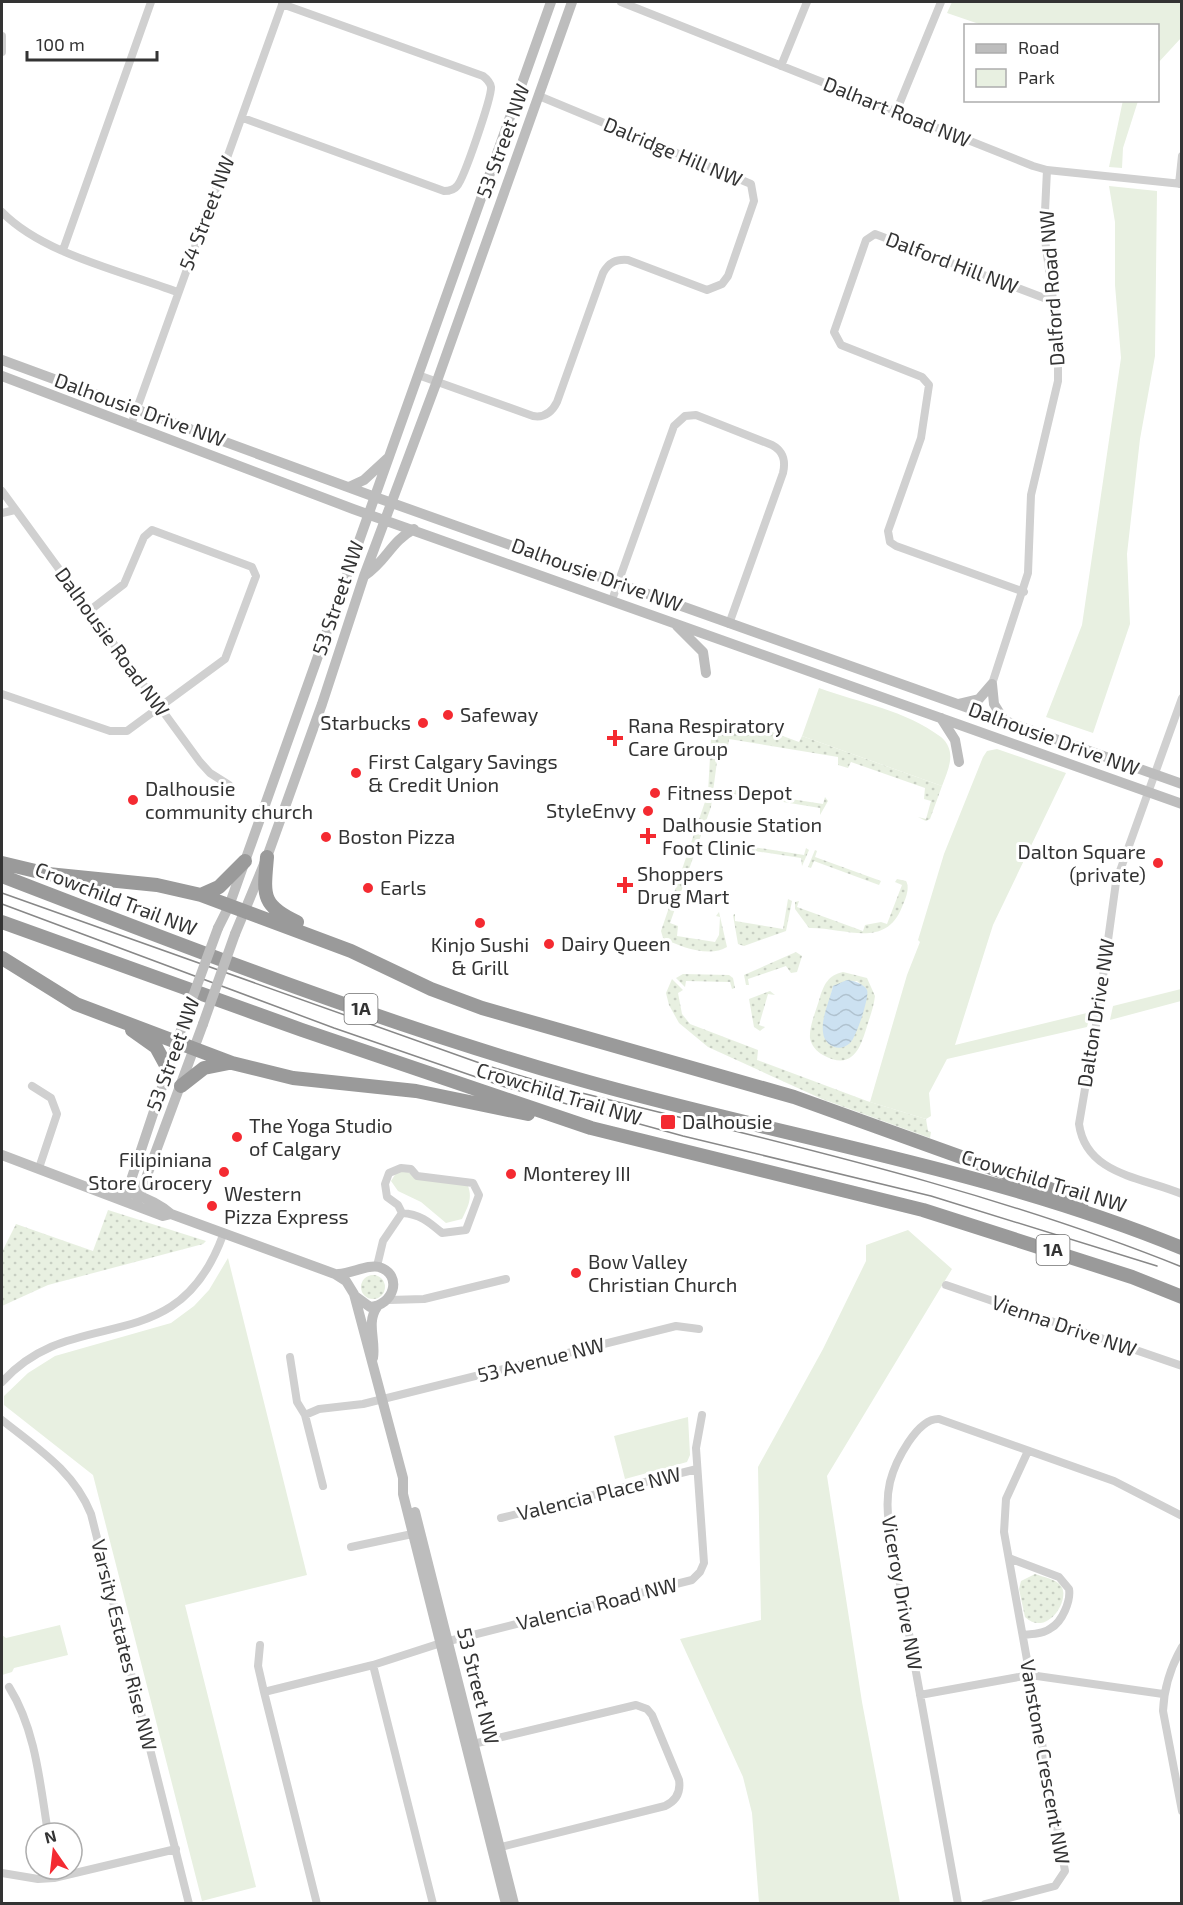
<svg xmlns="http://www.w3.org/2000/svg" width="1183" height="1905" viewBox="0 0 1183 1905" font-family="'Exo 2',sans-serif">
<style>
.grass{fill:url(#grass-dots);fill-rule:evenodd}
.park{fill:#e8f0e1}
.water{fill:url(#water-waves)}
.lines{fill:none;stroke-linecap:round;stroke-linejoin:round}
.street{stroke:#d0d0d0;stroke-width:8}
.secondary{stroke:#bdbdbd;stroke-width:10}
.highway{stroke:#9a9a9a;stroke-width:14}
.tram{stroke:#888;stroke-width:1.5}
.secondary-bridge{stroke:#bdbdbd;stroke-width:10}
.poi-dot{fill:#f42a31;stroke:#fff;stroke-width:2}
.labels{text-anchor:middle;stroke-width:6;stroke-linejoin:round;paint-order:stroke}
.shield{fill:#fff;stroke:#707070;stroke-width:1.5}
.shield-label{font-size:18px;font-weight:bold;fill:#333}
.street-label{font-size:20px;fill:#333;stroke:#fff}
.poi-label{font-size:20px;fill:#333;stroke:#fff;text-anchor:start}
</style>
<defs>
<pattern id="grass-dots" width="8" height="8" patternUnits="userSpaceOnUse" patternTransform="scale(1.5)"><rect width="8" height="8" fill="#e8f0e1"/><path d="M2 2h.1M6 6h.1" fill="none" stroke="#c7cec2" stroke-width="1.8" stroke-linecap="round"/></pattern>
<pattern id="water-waves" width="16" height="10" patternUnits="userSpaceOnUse" patternTransform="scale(1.5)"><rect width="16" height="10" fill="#cce1f1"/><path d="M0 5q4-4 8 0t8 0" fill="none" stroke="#b0c2cf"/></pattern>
</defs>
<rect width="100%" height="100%" fill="#fff"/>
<path class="grass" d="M712,720L745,722L799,742L802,736L942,786L930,819L926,821L918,817L926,819L931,801L924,799L925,788L851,762L848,768L838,765V757L729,739L728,747L719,746L711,807L670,923L678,926L677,936L715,942L719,935L720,917L716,916L719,912L727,947C710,958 680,947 663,938L661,931L708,793Z
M734,790L823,804L825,797L828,801L820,815V808L734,794Z
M722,842L804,855L806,848L809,850L802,866L801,858L722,846Z
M815,850L817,851L815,857L881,881L879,885L814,861L811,868L808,867Z
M897,879L906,881C910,888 906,898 902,907C885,950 844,927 809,928L795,909V902L799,901L797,907L863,931L865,925L881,922L887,924L902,885L895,882Z
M788,899L792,901L786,931L744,946L738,944L733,915L735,914V921L783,929Z
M796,952L802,956L797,972L791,973L786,966L748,979L749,985H746L744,975Z
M843,972L867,978L875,996C874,1005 871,1014 868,1023C861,1046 854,1072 823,1055C817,1052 811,1045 810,1038C809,1025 817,1009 820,997C824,985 828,975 843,972ZM857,981L865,988L829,1005L833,986Z
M683,974L729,975L733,978L735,988L732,989L730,982L686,981L685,987L676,978Z
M672,979L683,990L678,993L682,1014L690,1024L758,1050L757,1060L867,1101L926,1119L928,1131L931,1132L930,1138L822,1099L708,1047L679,1023L669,1005L666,993Z
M770,991L775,995L768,994L759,1025L765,1027L760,1031L754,1027L749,999Z
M108,1210L206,1241L203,1244L48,1285L2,1306V1252L16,1224L93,1251Z
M361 1287a12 12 0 1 1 24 0a12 12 0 1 1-24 0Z
M1035,1574C1043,1577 1056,1579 1061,1586C1071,1599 1047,1638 1025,1617L1019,1589L1021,1581Z"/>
<path class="park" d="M952,2H1181V38L1158,63V26L982,25L947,13Z
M1123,100L1138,101L1123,148L1122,168L1109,167Z
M1109,186L1157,191L1155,356L1140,439L1127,554L1130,624L1093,733L1046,717L1082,625L1121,358L1115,285V222Z
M819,688C860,703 905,710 941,737C957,751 949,768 942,786L802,736Z
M997,749L1066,773L993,925L955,1045L1091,1012L1087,1027L947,1059L929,1093L931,1116L926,1119L870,1102L907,975L920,942L918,940L944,854L983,757L987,751Z
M1181,989V1001L1110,1020L1113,1006Z
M398,1170L468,1186C473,1199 467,1208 462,1219L446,1223L421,1202L398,1191L391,1181Z
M908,1230L952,1269L827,1476L862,1702L900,1903H759L752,1813L743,1777L680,1639L761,1620L758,1467L823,1349L866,1261V1245Z
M228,1258L307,1575L185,1605L256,1887L202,1901L93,1475L4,1405V1396L28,1373L55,1356L171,1323L194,1306L209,1290Z
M688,1417L690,1455L687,1462L625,1479L614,1436Z
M60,1625L68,1655L14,1668L12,1672L2,1675V1635L6,1638Z"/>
<path class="water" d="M847,980C854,981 863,983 867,990C870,996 856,1038 850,1043C840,1053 824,1046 823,1032C821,1018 830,1000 833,986Z"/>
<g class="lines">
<path class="street" d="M621,2L1033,166L1047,170L1182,184
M2,36V52
M781,66L807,2
M896,112L941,2
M243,118L444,191C449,191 454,190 457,186C464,179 492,96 491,87C490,82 487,79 483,76L282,4
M1179,184L1182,156
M2,212C43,254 122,271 177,292
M63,250L151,2
M418,375L533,416C544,418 552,412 557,402L603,273C609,262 616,259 628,260L707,290L722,284L728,276L754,201L751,184L539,96
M131,425L283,2
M2,491L200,762L210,773L229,785
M2,513L15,510
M1024,592L896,546L890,542L888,531L921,438L929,385L922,377L841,345L834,332L866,240L875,234L1052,301
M612,600L674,426L685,416L696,415L772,445C783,451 786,460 783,473L729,624
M992,684L1028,573L1031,495L1058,381V337L1044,232L1047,170
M2,694L110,731H127L225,659L256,576L252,567L152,530L144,537L124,584L89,611
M1182,698L1116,882L1098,1013L1079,1124C1086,1175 1142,1177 1182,1194
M32,1086L51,1098L57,1114L39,1168
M401,1168L411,1169L417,1176L473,1183L479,1195L466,1230L442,1233C429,1222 420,1214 402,1213L398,1205L387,1197L385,1184L389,1173Z
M377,1266L383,1241L402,1213
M946,1285L1182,1366
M389,1300L424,1299L506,1279
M290,1357L297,1402L305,1415L323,1486
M2,1382C75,1301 176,1364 223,1235
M305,1415L319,1409L363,1404L676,1326L699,1329
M2,1420C37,1448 74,1471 91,1514L189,1904
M501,1518L697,1469
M351,1547L417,1533
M1009,1558L1059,1577L1069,1589C1071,1601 1062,1622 1051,1628C1044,1634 1031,1634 1023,1635
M260,1645L258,1666L264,1692
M1182,1647C1170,1668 1164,1687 1163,1711L1182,1811
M373,1665L433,1904
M9,1687C36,1730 40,1784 48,1833
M920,1695L1030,1675L1163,1694
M469,1745L636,1705L647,1709L652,1715L679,1780C681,1793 676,1801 665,1806L497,1848
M2,1873L38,1879L54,1878L176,1849
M317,1904L264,1692L373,1665L441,1643L692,1580L700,1572L704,1563L696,1448L702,1415
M958,1904L889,1523C887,1510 887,1495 890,1482C895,1462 917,1418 939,1419L1114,1481L1182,1516
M985,1904L1055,1886L1065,1871L1004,1532L1006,1499L1028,1451"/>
<path class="secondary" d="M2,360L375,497L1182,784
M2,376L353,509L1182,804
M349,487L364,480L389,457
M364,576C387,561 390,542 414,529
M677,626L703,652L706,673
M992,684L994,704L1005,722
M958,704L979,699L992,684
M941,718L955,740L959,762
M218,928L229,906L551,2
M235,934L267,857L322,704L364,576L437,381L572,2
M2,1155L163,1216L171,1214
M90,1187C116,1187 151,1196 171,1214L335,1274L346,1281L354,1294L403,1478V1494L506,1904
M124,1201L185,1018
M136,1205L203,1024
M338,1274C351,1274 368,1264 379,1267C404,1275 393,1306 370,1307L355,1296
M373,1358C376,1340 366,1323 377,1307
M415,1512L514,1904"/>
<path class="highway" d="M267,857C264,894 260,905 297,922
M2,863L48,874L157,885L201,895L351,951L431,989L482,1008L794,1097L1064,1194L1082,1209
M2,876C189,948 378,1022 571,1077C774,1136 985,1167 1182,1248
M201,895L219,887L245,861
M2,922L302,1030L591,1128L923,1210L1132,1277L1182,1297
M2,958L76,1004L232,1063L293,1078L416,1091L528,1114
M132,1030L156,1047L168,1069
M181,1086L204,1068L229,1063"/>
<path class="tram" d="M2,893L488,1066L558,1087C767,1140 981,1186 1182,1267
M2,904L334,1028L505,1087L683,1136L931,1196L1157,1266"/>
<path class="secondary-bridge" d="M185,1018L218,928
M203,1024L235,934"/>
</g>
<g class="poi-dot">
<circle cx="448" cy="715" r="6"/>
<circle cx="423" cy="723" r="6"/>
<path d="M612 729h6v6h6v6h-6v6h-6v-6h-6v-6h6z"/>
<circle cx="356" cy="773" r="6"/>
<circle cx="655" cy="793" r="6"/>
<circle cx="133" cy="800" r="6"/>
<circle cx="648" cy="811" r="6"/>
<path d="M645 827h6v6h6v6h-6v6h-6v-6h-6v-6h6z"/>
<circle cx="326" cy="837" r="6"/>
<circle cx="1158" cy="863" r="6"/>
<path d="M622 876h6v6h6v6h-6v6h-6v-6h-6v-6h6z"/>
<circle cx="368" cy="888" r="6"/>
<circle cx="480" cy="923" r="6"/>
<circle cx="549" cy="944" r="6"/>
<rect x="660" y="1114" width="16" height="16" rx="3"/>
<circle cx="237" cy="1137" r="6"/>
<circle cx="224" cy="1172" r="6"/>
<circle cx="511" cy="1174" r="6"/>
<circle cx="212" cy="1206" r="6"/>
<circle cx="576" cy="1273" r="6"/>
</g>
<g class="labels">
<g class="shield">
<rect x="344.5" y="994" width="33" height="30" rx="4.5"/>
<rect x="1036.5" y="1235" width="33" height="30" rx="4.5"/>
</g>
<g class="shield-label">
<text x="361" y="1015">1A</text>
<text x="1053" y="1256">1A</text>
</g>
<g class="street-label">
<text transform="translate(897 112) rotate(22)" y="7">Dalhart Road NW</text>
<text transform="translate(503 141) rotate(-70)" y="7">53 Street NW</text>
<text transform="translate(673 152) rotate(23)" y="7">Dalridge Hill NW</text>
<text transform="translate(207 213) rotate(-69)" y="7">54 Street NW</text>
<text transform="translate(952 263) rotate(21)" y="7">Dalford Hill NW</text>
<text transform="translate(1052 288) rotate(-94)" y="7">Dalford Road NW</text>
<text transform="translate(140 410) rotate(20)" y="7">Dalhousie Drive NW</text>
<text transform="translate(597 575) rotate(20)" y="7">Dalhousie Drive NW</text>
<text transform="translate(338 598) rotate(-71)" y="7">53 Street NW</text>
<text transform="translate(112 642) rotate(54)" y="7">Dalhousie Road NW</text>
<text transform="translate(1054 739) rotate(20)" y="7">Dalhousie Drive NW</text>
<text transform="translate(116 899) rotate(21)" y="7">Crowchild Trail NW</text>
<text transform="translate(1096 1013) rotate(-81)" y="7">Dalton Drive NW</text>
<text transform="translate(173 1054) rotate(-70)" y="7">53 Street NW</text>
<text transform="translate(559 1094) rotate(17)" y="7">Crowchild Trail NW</text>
<text transform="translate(1044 1181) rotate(17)" y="7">Crowchild Trail NW</text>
<text transform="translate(1064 1326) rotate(19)" y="7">Vienna Drive NW</text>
<text transform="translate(541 1360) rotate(-14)" y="7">53 Avenue NW</text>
<text transform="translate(599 1494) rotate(-14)" y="7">Valencia Place NW</text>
<text transform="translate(902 1593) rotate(80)" y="7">Viceroy Drive NW</text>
<text transform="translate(597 1604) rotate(-14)" y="7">Valencia Road NW</text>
<text transform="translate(124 1645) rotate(76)" y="7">Varsity Estates Rise NW</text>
<text transform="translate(478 1686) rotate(76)" y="7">53 Street NW</text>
<text transform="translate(1045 1762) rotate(80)" y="7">Vanstone Crescent NW</text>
</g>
<g class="poi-label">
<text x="460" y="722">Safeway</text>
<text x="411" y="730" text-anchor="end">Starbucks</text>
<text x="628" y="733">Rana Respiratory<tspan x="628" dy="23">Care Group</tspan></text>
<text x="368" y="769">First Calgary Savings<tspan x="368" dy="23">&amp; Credit Union</tspan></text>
<text x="145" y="796">Dalhousie<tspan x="145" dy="23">community church</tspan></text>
<text x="667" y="800">Fitness Depot</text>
<text x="636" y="818" text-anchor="end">StyleEnvy</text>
<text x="662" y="832">Dalhousie Station<tspan x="662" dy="23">Foot Clinic</tspan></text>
<text x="338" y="844">Boston Pizza</text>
<text x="1146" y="859" text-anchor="end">Dalton Square<tspan x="1146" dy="23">(private)</tspan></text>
<text x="637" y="881">Shoppers<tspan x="637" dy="23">Drug Mart</tspan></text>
<text x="380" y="895">Earls</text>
<text x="561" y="951">Dairy Queen</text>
<text x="480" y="952" text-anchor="middle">Kinjo Sushi<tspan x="480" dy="23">&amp; Grill</tspan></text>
<text x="682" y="1129">Dalhousie</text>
<text x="249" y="1133">The Yoga Studio<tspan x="249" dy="23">of Calgary</tspan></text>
<text x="212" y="1167" text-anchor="end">Filipiniana<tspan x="212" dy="23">Store Grocery</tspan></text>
<text x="523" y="1181">Monterey III</text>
<text x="224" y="1201">Western<tspan x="224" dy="23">Pizza Express</tspan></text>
<text x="588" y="1269">Bow Valley<tspan x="588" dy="23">Christian Church</tspan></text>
</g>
</g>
<rect width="1183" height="1905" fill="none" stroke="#333333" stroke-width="6"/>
<rect x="964" y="24" width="195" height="78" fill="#ffffff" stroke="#adadad" stroke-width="1.5"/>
<rect x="976" y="44" width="30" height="9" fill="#bdbdbd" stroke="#adadad" stroke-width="1.5"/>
<text x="1018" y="54" font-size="18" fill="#333333">Road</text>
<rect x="976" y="69" width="30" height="18" fill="#e8f0e1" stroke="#adadad" stroke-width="1.5"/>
<text x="1018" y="84" font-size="18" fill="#333333">Park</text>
<g transform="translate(54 1851) rotate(346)"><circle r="28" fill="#ffffff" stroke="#adadad" stroke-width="1.5"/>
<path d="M0-4.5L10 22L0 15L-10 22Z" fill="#f42a31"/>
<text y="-9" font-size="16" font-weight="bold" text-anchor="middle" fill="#333333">N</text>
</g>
<path d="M27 51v9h130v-9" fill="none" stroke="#333333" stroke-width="3"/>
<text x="36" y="51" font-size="18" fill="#333333" stroke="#ffffff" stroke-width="4.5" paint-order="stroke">100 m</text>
</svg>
